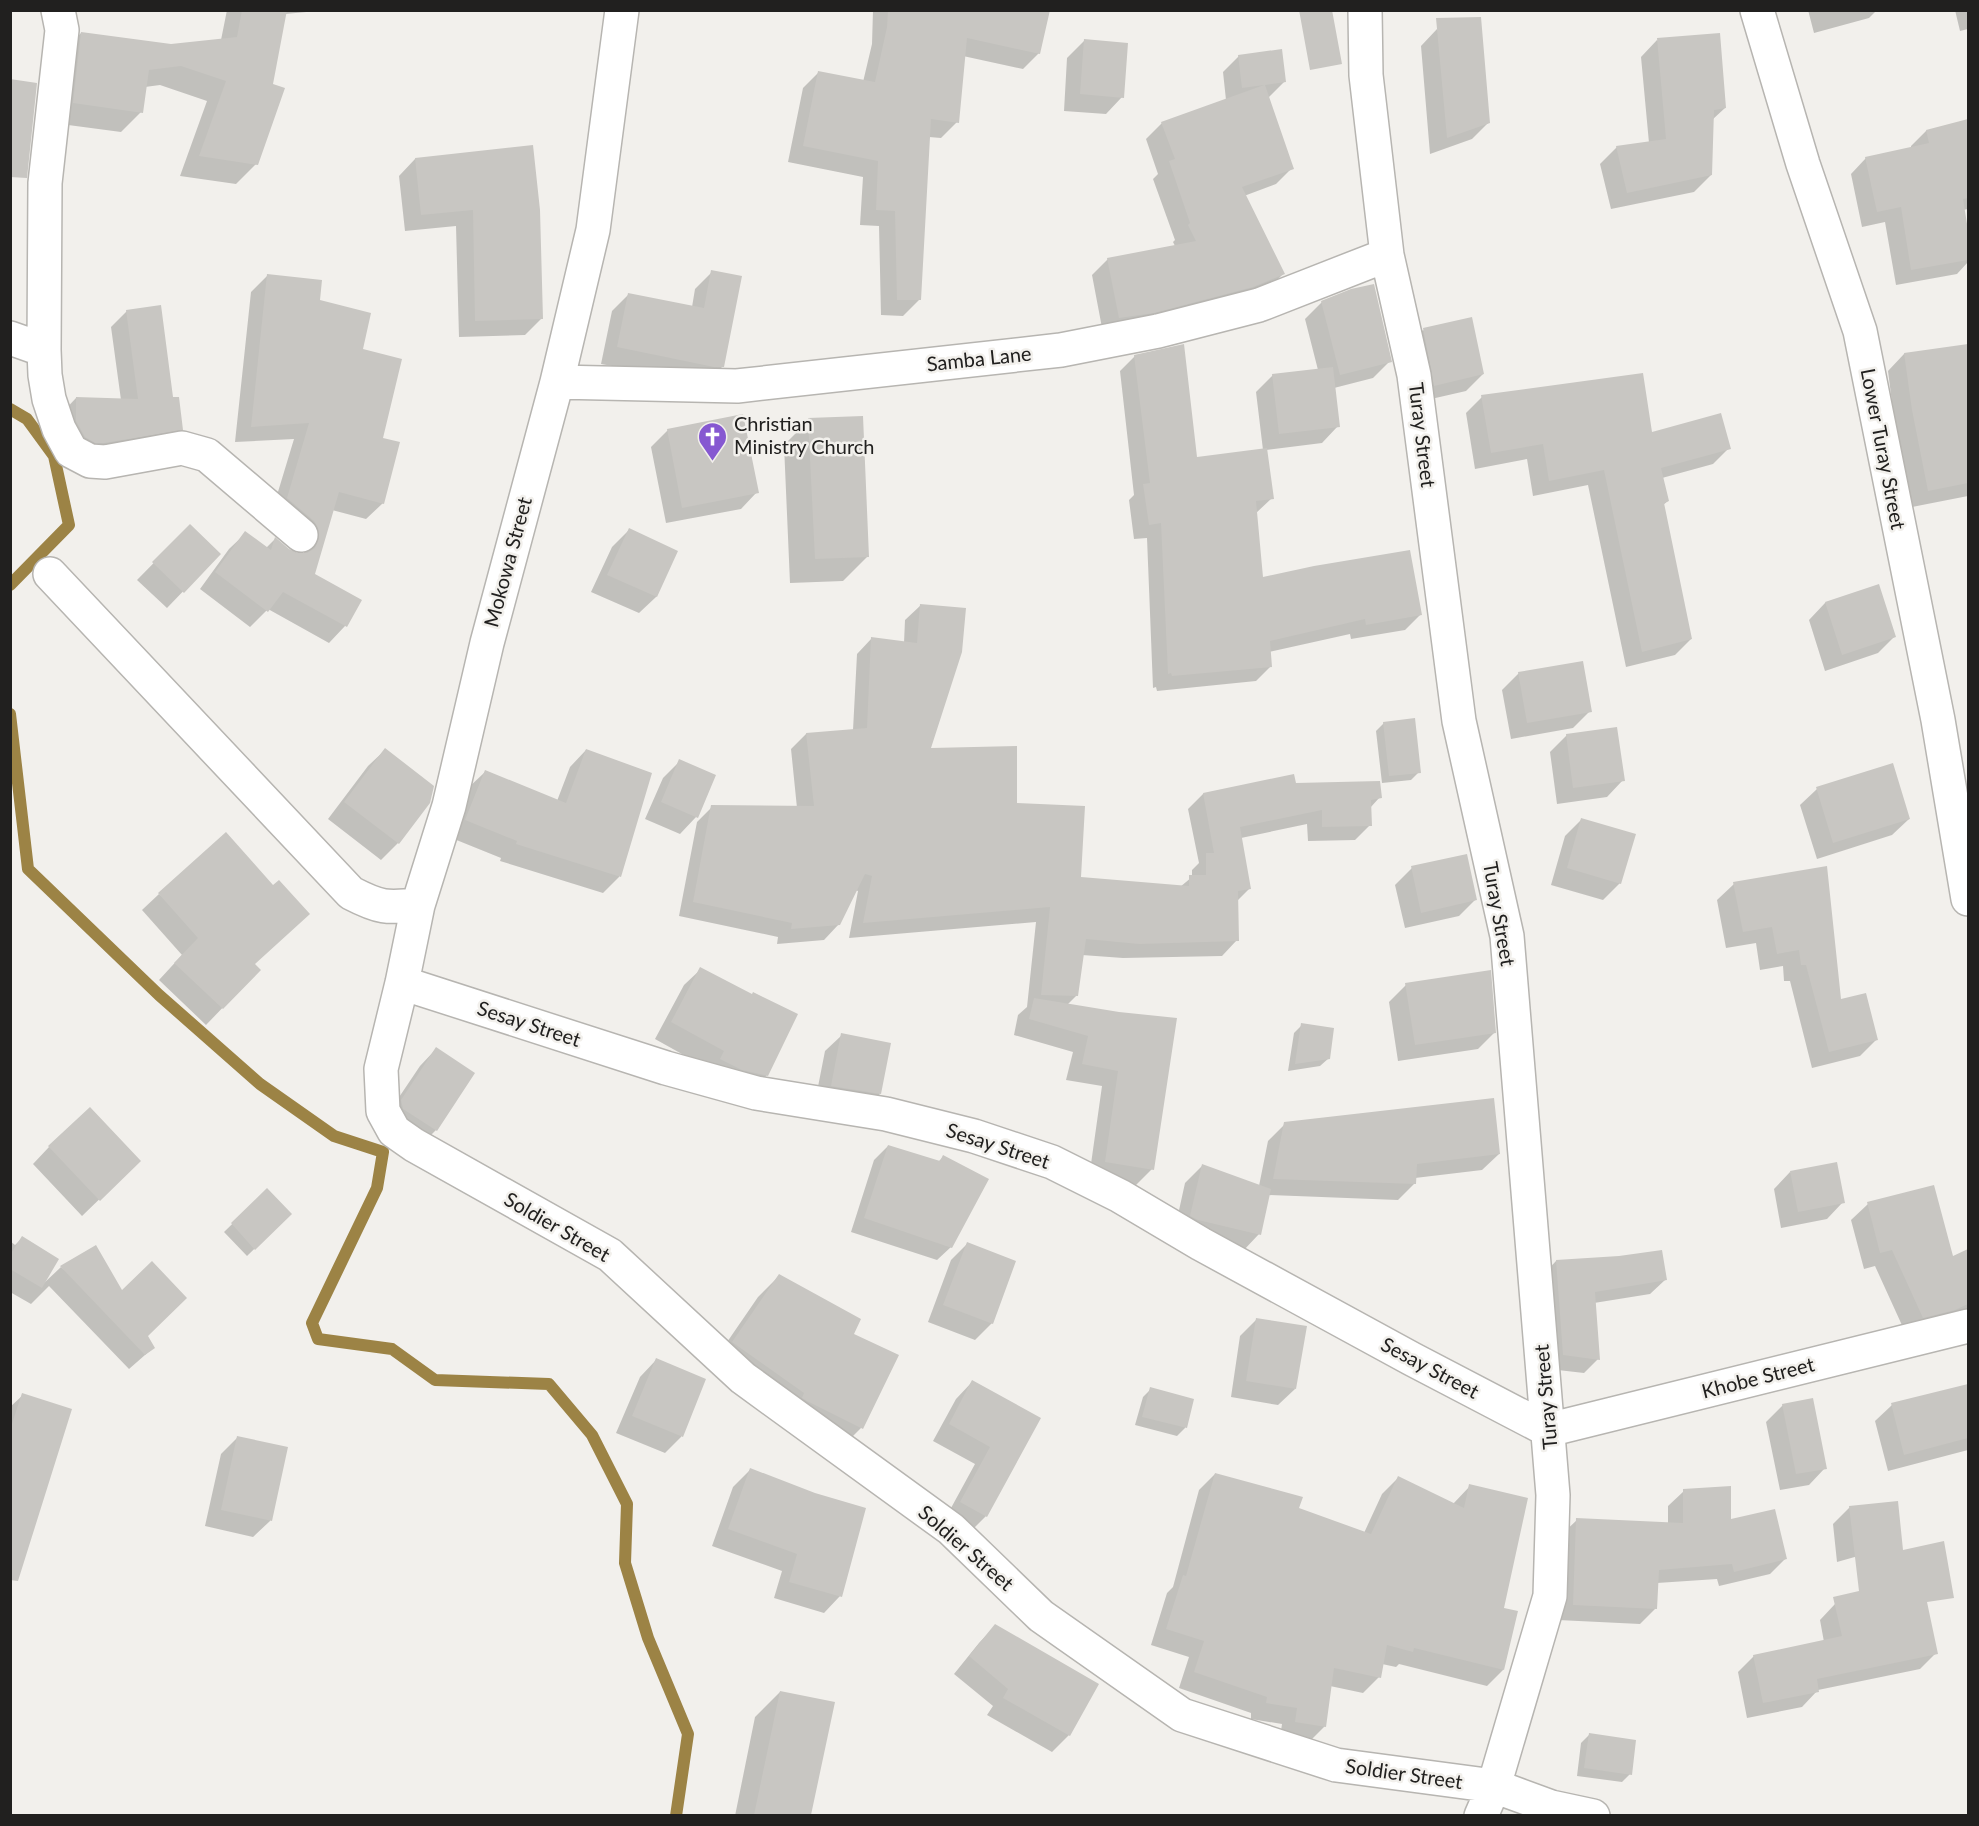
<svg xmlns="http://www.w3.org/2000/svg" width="1979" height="1826" viewBox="0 0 1979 1826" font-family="Lato,sans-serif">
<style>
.shadow{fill:#0003}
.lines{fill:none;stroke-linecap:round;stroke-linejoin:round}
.stream{stroke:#9c8345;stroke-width:12}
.building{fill:#c8c6c2}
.minor-casing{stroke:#b7b5b1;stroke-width:36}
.minor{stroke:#fff;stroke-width:33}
.labels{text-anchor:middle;stroke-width:5;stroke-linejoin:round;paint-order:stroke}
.street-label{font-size:20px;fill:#21201f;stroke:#f2f0ec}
.poi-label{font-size:20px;fill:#21201f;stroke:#f2f0ec;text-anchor:start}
</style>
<rect width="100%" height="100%" fill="#f2f0ec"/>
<path class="shadow" d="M227,10H328L285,14L256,164L236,184L180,176L207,101L160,85L145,87L141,112L121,132L53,123L61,54L81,33L171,46L221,40Z
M873,10H1048L1039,53L1023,69L963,56L957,122L941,138L929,137L919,300L903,316L881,315L879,226L860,225L863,177L788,162L803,88L819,72L863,82L872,44Z
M1808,10H1877L1869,18L1814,33Z
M1955,10H1968V29L1960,31Z
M1437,29L1489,122L1472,139L1430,154L1421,46Z
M1657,40L1725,108L1712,120L1711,175L1694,192L1611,209L1600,164L1617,147L1649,143L1641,57Z
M1084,41L1122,97L1106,114L1064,111L1067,58Z
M1239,56L1285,81L1268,98L1292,168L1276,184L1244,196L1283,274L1267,290L1103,333L1092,275L1108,259L1175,246L1173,242L1175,240L1153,179L1158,174L1146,139L1162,123L1226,100L1223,72Z
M1968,121V209L1963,210L1968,238V262L1957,274L1896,285L1885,222L1862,227L1851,174L1866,158L1911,149V146L1926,131Z
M531,147L542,318L525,335L459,337L456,226L405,231L399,176L415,159Z
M712,272L723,366L706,383L601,364L612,311L628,295L692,307L695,289Z
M268,275L318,301L361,350L382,439L383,503L366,519L332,510L313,574L355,609L345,626L329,643L268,609L250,627L200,589L229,549L246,533L266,548L275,539L288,551L304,555L303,545L271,515L294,439L235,442L251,292Z
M1322,302L1390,361L1373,378L1334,388L1338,426L1322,443L1266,450L1272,498L1255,514L1262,579L1420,615L1405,630L1351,639L1350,634L1269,652L1271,666L1256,681L1157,691L1156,687L1153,688L1147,538L1134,539L1129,500L1134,495L1120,371L1135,356L1195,459L1263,450L1256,392L1273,375L1318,370L1305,319Z
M127,311L172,399L182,429L166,445L69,453L61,414L76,398L121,400L111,327Z
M1423,330L1483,374L1466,391L1418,402L1407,346Z
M1968,345V496L1912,507L1895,426L1888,371L1904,354Z
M1482,397L1650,434L1729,448L1713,464L1662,478L1668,501L1663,505L1691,639L1675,655L1626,667L1588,485L1533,496L1527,459L1475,469L1466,413Z
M809,420L868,556L843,581L790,583L784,445Z
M668,430L757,492L741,509L666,523L651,447Z
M190,526L219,554L167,608L137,580Z
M629,530L676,552L656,597L639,613L591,592L612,547Z
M1878,586L1895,636L1878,653L1825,671L1809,620L1825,603Z
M921,605L929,749L1016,804L1080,878L1180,887L1192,877V870L1199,863L1188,809L1203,794L1295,785L1380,797L1370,808V825L1355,840L1308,841L1307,824L1241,838L1250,888L1237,901V940L1222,956L1123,958L1082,955L1077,995L1067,1005L1119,1013L1152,1169L1136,1185L1089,1178L1102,1086L1066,1080L1073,1052L1014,1035L1018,1015L1027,1007L1036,922L849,938L858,891L855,890L839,924L824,940L777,944L778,937L679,916L697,822L712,807L797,808L791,749L806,734L853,730L857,654L872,638L904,643L905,620Z
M1519,673L1590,711L1573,728L1511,739L1502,690Z
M1384,723L1419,772L1411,780L1382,783L1376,731Z
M1567,735L1623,780L1607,797L1557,804L1550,752Z
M385,750L429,803L398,843L381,860L328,819L368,766Z
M586,750L650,773L619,877L603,893L500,861L501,858L449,837L468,788L485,772L557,801L570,767Z
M680,761L696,817L680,834L645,819L663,778Z
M1817,789L1909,819L1892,835L1817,859L1800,805Z
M1582,819L1620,883L1603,900L1551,885L1565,836Z
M1412,868L1476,899L1459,916L1405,928L1395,885Z
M1826,868L1840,1001L1877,1039L1860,1056L1812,1068L1790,981H1784L1783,966L1760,970L1756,943L1726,948L1717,900L1734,884Z
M159,894L259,970L206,1025L159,980L182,955L142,910Z
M701,969L767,1075L750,1092L655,1039L684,985Z
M1406,985L1495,1032L1478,1049L1398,1061L1389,1002Z
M1302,1025L1329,1058L1320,1066L1288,1071L1294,1033Z
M842,1035L880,1094L863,1110L815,1102L825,1051Z
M436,1049V1130L419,1147L385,1118L420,1066Z
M1285,1124L1499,1154L1482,1170L1415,1178V1183L1398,1200L1268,1195L1259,1234L1243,1251L1174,1233L1185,1183L1202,1166L1259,1186L1268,1141Z
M888,1146L938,1162L943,1157L951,1247L937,1260L851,1232L874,1160Z
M49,1147L139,1161L82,1216L33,1164Z
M1790,1172L1843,1202L1827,1219L1781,1228L1774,1189Z
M267,1190L290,1214L247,1256L224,1232Z
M1868,1204L1952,1258L1968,1251V1312L1906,1334L1875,1266L1864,1269L1851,1220Z
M22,1238L43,1284L61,1267L146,1336L153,1348L129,1369L49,1286L31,1304L10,1292V1241L15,1245Z
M967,1244L992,1323L975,1340L928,1322L951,1260Z
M1556,1261L1665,1280L1650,1294L1594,1303L1598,1359L1584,1373L1549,1369L1542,1276Z
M779,1276L852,1334L861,1428L840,1449L712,1364L758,1297Z
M1257,1319L1295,1389L1278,1405L1231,1397L1240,1336Z
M656,1360L704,1380L681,1437L665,1453L616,1433L640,1377Z
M972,1382L1039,1419L986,1516L969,1533L945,1519L975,1464L933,1441L956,1399Z
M1968,1386V1450L1888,1471L1875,1421L1892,1405Z
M1151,1389L1192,1400L1185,1428L1177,1436L1135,1425L1143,1397Z
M23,1395L10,1554V1407Z
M1783,1405L1825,1468L1809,1485L1780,1490L1766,1422Z
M238,1437L286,1448L270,1521L253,1537L205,1526L221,1454Z
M750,1470L814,1494L840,1596L824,1613L774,1598L782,1571L712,1546L733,1487Z
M1215,1474L1298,1509L1364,1533L1382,1494L1398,1478L1453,1504L1470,1486L1502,1609L1503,1670L1487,1686L1399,1664L1396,1667L1382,1664L1379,1677L1363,1693L1330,1686L1325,1726L1309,1742L1280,1738L1282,1724L1251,1719V1713L1179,1688L1189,1657L1151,1645L1167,1593L1173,1587L1199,1490Z
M1684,1491L1785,1559L1770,1574L1719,1586L1717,1579L1657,1583L1656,1608L1640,1624L1558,1620L1561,1535L1577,1520L1668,1524V1506Z
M1850,1507L1883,1549L1837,1562L1833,1524Z
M1835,1604L1936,1653L1920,1669L1818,1690L1802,1707L1747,1718L1738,1672L1754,1656L1824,1642L1820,1620Z
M995,1626L1097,1684L1069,1735L1052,1752L987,1715L993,1706L954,1674L979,1643Z
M780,1692L833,1704L810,1816H735L755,1717Z
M1589,1735L1630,1774L1622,1782L1577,1776L1581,1743Z"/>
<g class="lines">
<path class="stream" d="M10,409L27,419L54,456L69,525L10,585
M10,714L28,869L159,995L260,1084L334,1136L383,1152L377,1188L312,1323L318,1339L392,1349L435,1380L549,1384L592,1435L627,1504L625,1563L648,1638L688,1734L676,1816"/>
</g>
<path class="building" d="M242,10H287L273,84L285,88L258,165L199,156L226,81L181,66L149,70L143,113L73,103L81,32L171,44L237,37Z
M888,10H1050L1040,54L967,38L959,123L931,119L921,300H897L895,211L876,210L878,161L803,146L818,71L875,82L887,27Z
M1299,10H1332L1342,64L1310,70Z
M1481,17L1490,123L1447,138L1436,18Z
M1720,33L1726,108L1714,110L1712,175L1627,193L1616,146L1666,139L1657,38Z
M1084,39L1128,43L1124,98L1080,94Z
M1282,49L1286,82L1265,85L1294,169L1242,187L1285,274L1253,287L1154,313L1119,318L1107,258L1196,241L1188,225L1190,223L1169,161L1175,159L1161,122L1264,85L1242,88L1238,55Z
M10,79L37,83L27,178L10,177Z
M1968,119V198L1963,199L1968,230V260L1911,270L1901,207L1877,212L1865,157L1929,143L1926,130Z
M533,145L540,210L543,319L475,321L473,210L421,215L415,158Z
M711,270L742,276L724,367H714L617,347L628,293L704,308Z
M267,274L322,280L320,300L371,313L363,349L402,359L383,438L400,442L384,504L339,492L315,574L362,600L347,627L283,592L268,612L215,572L245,531L271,550L275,537L289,549L298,553H307L315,548L319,538L318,528L314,521L287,498L309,423L251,427Z
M1374,284L1392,362L1340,375L1321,301L1351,289Z
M161,305L173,397H179L183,430L104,443H95L85,437L76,421V397L138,399L126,310Z
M1472,317L1484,374L1434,386L1423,328Z
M1184,344L1197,457L1267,448L1274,499L1256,501L1263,577L1314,566L1410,550L1422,615L1366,625L1365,619L1270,641L1272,667L1172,676L1171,673L1168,674L1161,523L1149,525L1143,484L1150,483L1134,355Z
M1968,344V483L1928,491L1912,410L1904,353Z
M1333,367L1340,427L1279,434L1272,374Z
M1643,373L1652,432L1721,413L1731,449L1661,468L1669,501L1664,503L1692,639L1642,652L1604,470L1549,481L1543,444L1491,453L1481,395Z
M743,414L759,493L682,508L667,429Z
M863,416L869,557L815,559L808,418Z
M190,524L221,554L184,593L152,562Z
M629,528L678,551L657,597L607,575Z
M1879,584L1896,637L1842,655L1825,602Z
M920,604L966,608L962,652L931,748L1017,746V803L1085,806L1081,877L1189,886V875H1206V853H1214L1203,793L1294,774L1296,783L1380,781L1382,798L1371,800L1372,826L1322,827V810L1240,827L1251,889L1238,891L1239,941L1139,944L1086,939L1078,996L1041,995L1050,907L863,923L872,876L865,874L840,925L791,929L792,923L693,902L711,805L814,806L806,733L867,728L871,637L917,643Z
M1583,661L1592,712L1527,723L1518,672Z
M1415,718L1421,773L1389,776L1383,722Z
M1617,727L1625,781L1573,788L1566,734Z
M385,748L434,786L430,803L399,844L344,802Z
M586,749L652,773L621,877L516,844L517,841L465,820L485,770L566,803Z
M679,759L716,775L698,818L661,802Z
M1893,763L1910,819L1833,843L1816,787Z
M1581,818L1636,834L1621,884L1567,868Z
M226,832L273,885L279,880L310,914L255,964L261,970L223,1009L174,963L198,938L158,893Z
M1467,854L1477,900L1421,913L1411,866Z
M1827,866L1841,999L1866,993L1878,1040L1829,1052L1806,965H1801L1799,950L1777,954L1772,927L1743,932L1733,882Z
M700,967L752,994L753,992L798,1014L768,1076L742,1070L720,1059L724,1051L671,1022Z
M1491,970L1496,1033L1415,1045L1405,983Z
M1034,998L1119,1012L1177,1018L1154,1170L1105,1162L1118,1071L1082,1064L1088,1036L1029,1019Z
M1301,1023L1334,1028L1330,1059L1295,1064Z
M841,1033L891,1043L881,1094L831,1086Z
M436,1047L475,1073L437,1131L403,1109L401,1100Z
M1494,1098L1500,1154L1417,1164L1416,1184L1273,1179L1284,1122Z
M90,1107L141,1161L100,1201L48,1146Z
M888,1145L940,1161L943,1155L989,1179L952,1248L864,1218Z
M1837,1162L1845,1203L1798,1212L1790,1171Z
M1202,1164L1271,1189L1261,1235L1198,1220L1190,1216Z
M1934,1185L1953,1256L1968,1249V1304L1955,1310L1923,1318L1892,1250L1880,1253L1867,1202Z
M267,1188L292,1214L255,1250L231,1223Z
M22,1236L59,1259L42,1288L10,1269V1255Z
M967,1242L1016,1261L993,1324L943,1305Z
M96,1245L122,1290L152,1261L187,1298L148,1336L155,1348L145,1355L60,1266Z
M1662,1250L1667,1280L1595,1292L1600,1360L1563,1355L1556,1260L1619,1256Z
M779,1274L861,1319L854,1334L899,1355L863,1429L807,1401L802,1398L804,1393L732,1342Z
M1256,1318L1307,1326L1296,1389L1246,1381Z
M656,1358L706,1379L683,1437L632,1416Z
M972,1380L1041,1418L987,1517L960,1502L990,1447L949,1424Z
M1968,1384V1438L1904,1455L1891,1403Z
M1150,1387L1194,1399L1187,1428L1142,1417Z
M22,1393L72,1409L18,1581L10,1580V1430Z
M1813,1398L1827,1469L1796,1474L1782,1404Z
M237,1436L288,1447L272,1521L221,1510Z
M750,1468L815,1493L866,1508L842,1597L789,1582L797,1554L728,1529Z
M1215,1473L1303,1497L1299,1508L1371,1534L1398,1476L1464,1508L1469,1484L1528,1498L1504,1608L1518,1611L1504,1670L1414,1648L1413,1652L1387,1645L1381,1678L1334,1668L1326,1727L1295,1722L1297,1708L1266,1703L1267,1697L1194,1672L1204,1641L1166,1629L1183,1575L1186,1576Z
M1731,1486V1519L1775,1509L1787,1559L1734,1572L1732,1564L1659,1570L1657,1609L1573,1605L1576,1518L1683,1523V1489Z
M1898,1501L1903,1550L1944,1541L1954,1598L1927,1602L1938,1654L1817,1679L1819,1692L1763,1703L1753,1655L1842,1636L1833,1597L1859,1591L1849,1506Z
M995,1624L1099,1684L1070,1736L1003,1698L1008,1689L969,1656Z
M780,1691L835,1702L811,1815H754Z
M1589,1733L1636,1740L1632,1775L1584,1768Z"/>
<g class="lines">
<defs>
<path id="minor" d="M58,10L62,30L45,183L44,350L45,375L49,399L59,429L71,451L90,461L105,462L182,448L207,455L301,535
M622,10L593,230L557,382L487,643L449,806L418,905L402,983L381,1069L383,1111L394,1131L414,1145L610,1255L743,1378L951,1529L1041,1616L1182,1715L1336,1765L1494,1786L1551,1807L1593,1816
M1365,10L1366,75L1387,255L1414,375L1459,721L1507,936L1553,1495L1550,1596L1494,1786L1481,1816
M1757,10L1803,164L1860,331L1938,720L1968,899
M10,338L44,350
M557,382L737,386L1061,350L1158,331L1259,305L1387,255
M50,574L351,893C380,908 386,908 418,905
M402,983L666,1068L756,1093L886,1114L974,1136L1052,1162L1120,1196L1201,1244L1412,1359L1548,1430L1968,1326"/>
</defs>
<use href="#minor" class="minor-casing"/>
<use href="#minor" class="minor"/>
</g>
<defs>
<symbol id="church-pin" viewBox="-11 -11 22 30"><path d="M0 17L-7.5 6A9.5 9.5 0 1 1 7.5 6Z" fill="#8658d1" stroke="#f2f0ec"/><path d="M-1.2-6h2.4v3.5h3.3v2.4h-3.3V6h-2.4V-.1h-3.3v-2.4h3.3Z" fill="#fff"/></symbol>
</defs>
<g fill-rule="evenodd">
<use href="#church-pin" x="696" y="420" width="33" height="45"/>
</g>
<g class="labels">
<g class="street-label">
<text transform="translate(979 359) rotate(-6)" y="7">Samba Lane</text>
<text transform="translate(1422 435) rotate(83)" y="7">Turay Street</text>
<text transform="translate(1883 449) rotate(79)" y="7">Lower Turay Street</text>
<text transform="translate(508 562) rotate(-75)" y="7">Mokowa Street</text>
<text transform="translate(1499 914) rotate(80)" y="7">Turay Street</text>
<text transform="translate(529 1024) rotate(18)" y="7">Sesay Street</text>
<text transform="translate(998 1146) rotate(18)" y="7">Sesay Street</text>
<text transform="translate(557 1227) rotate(30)" y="7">Soldier Street</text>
<text transform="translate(1430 1368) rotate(28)" y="7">Sesay Street</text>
<text transform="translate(1758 1378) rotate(-14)" y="7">Khobe Street</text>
<text transform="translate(1546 1397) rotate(-95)" y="7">Turay Street</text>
<text transform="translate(966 1548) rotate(41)" y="7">Soldier Street</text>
<text transform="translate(1404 1774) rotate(8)" y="7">Soldier Street</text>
</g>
<g class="poi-label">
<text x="734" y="431">Christian<tspan x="734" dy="23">Ministry Church</tspan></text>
</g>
</g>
<rect width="1979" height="1826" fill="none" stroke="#21201f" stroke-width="24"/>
</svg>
